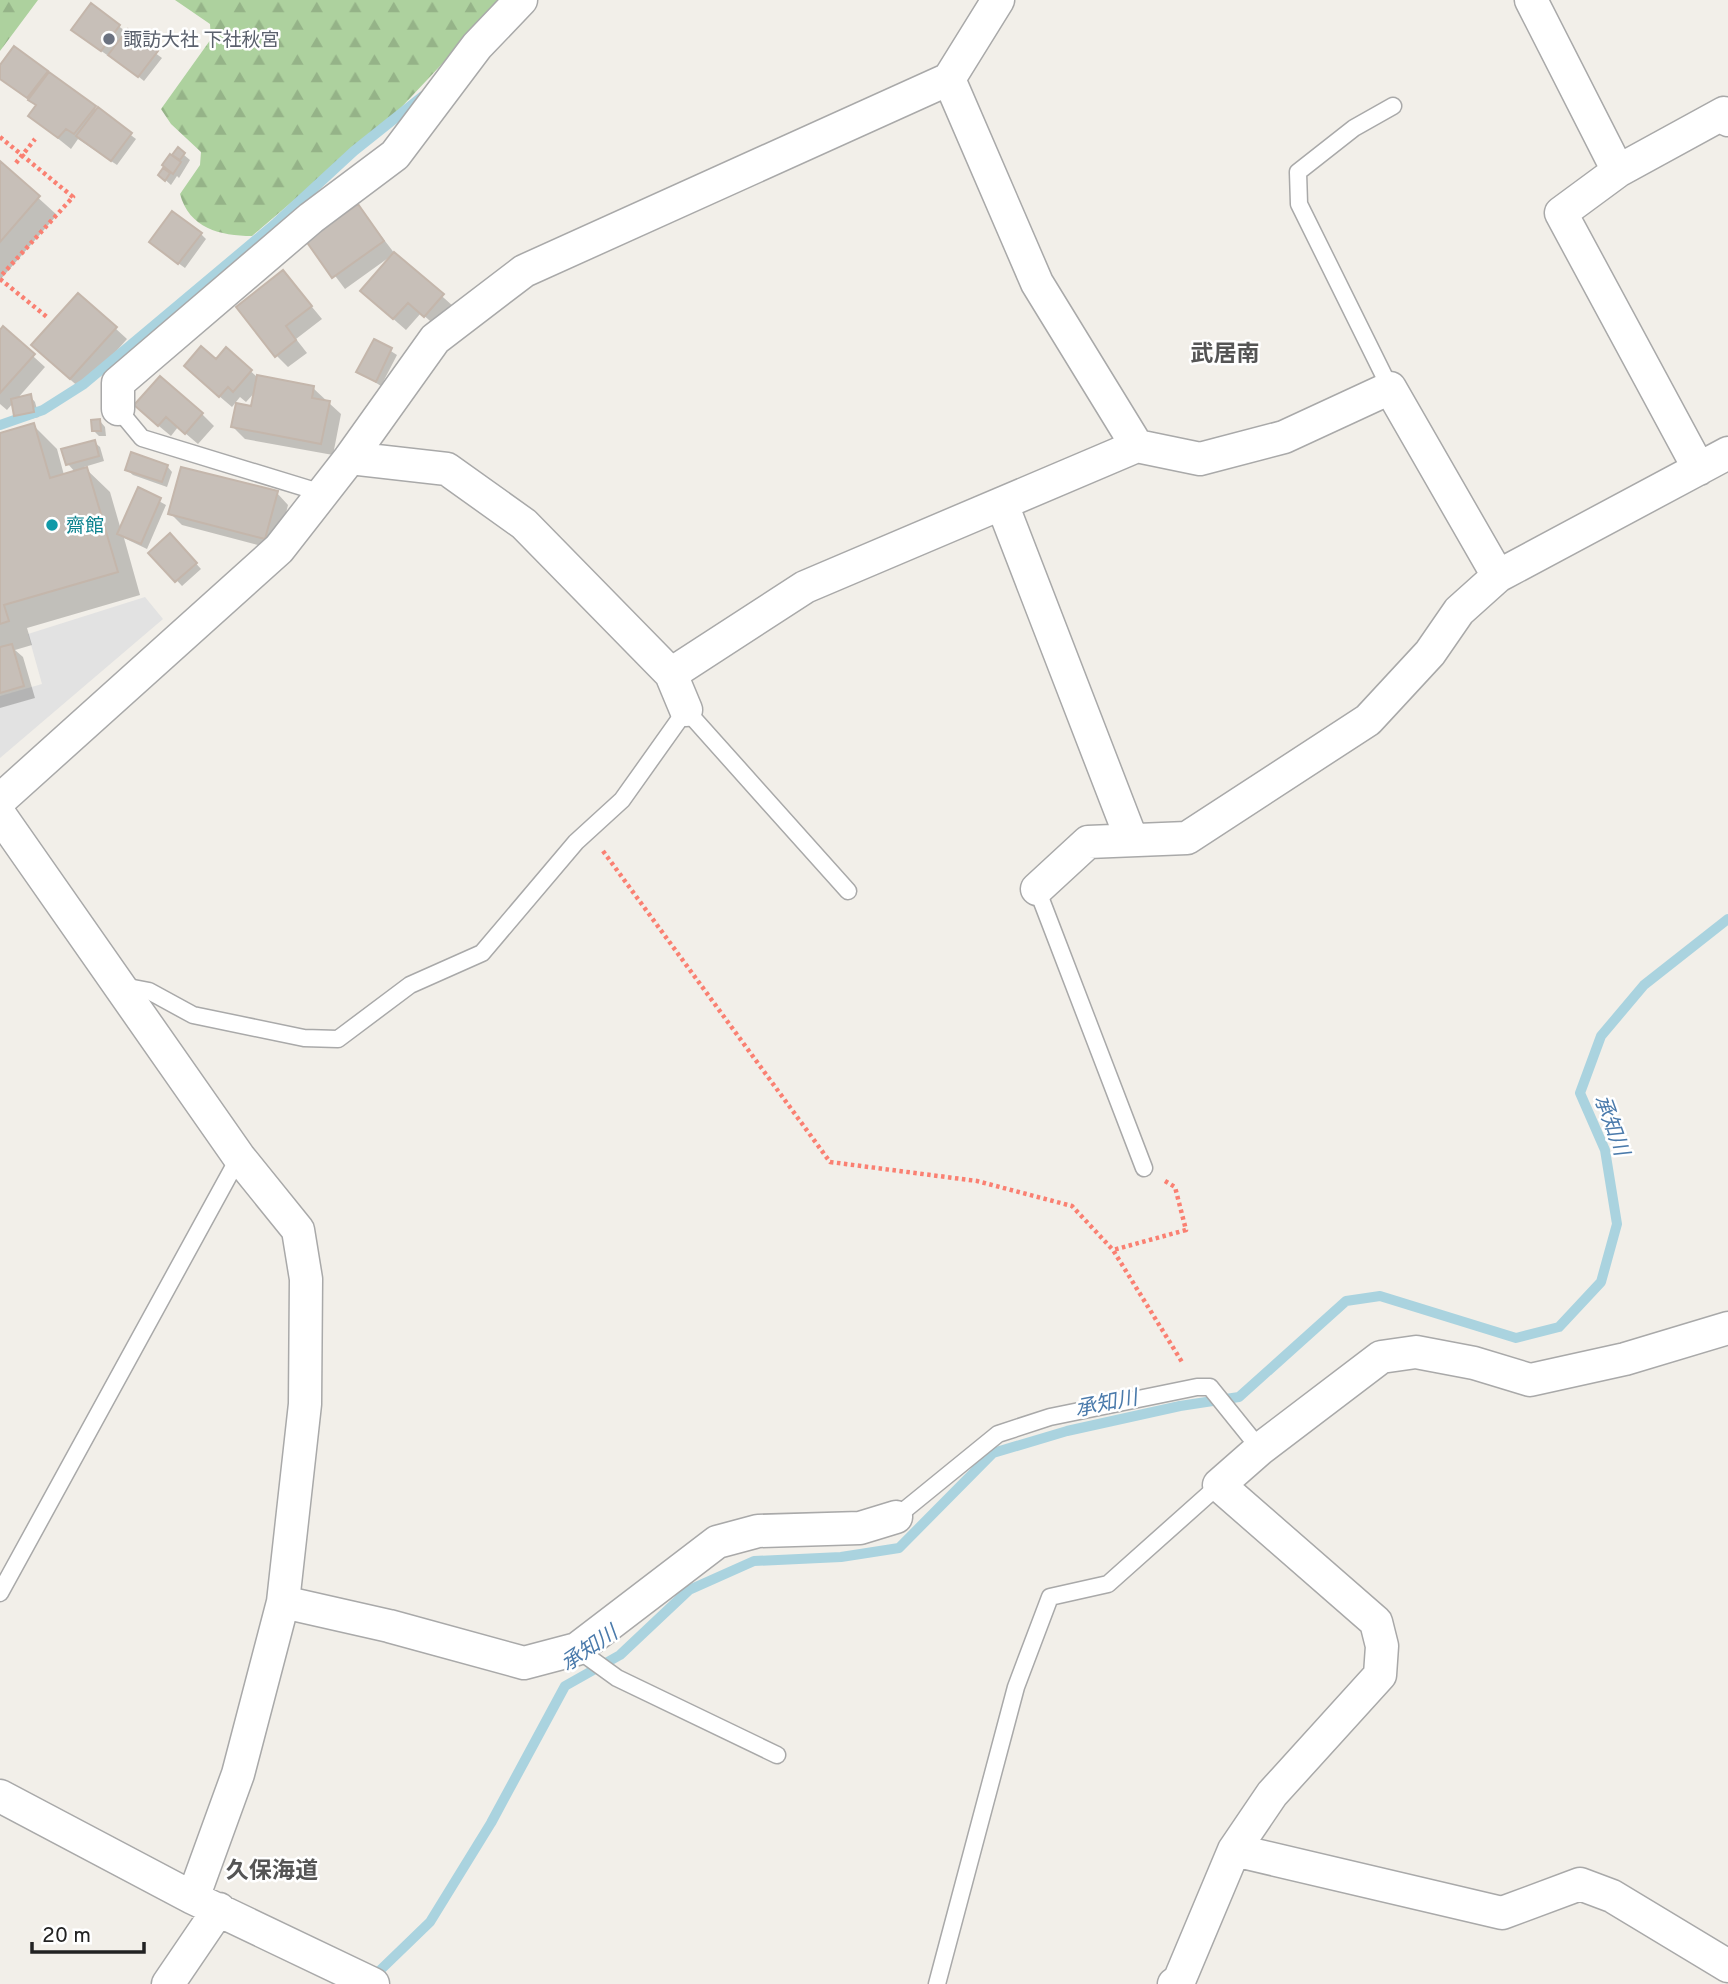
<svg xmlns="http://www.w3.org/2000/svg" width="1728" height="1984" font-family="Overpass,'Noto Sans JP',sans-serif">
<defs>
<pattern id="forest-firs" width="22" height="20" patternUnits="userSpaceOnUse" patternTransform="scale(1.75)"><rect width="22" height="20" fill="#add19e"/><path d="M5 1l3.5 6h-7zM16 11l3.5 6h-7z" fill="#95b388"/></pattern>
</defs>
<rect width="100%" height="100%" fill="#f2efe9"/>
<!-- forest -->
<path fill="url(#forest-firs)" d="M 0,0 L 38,0 L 0,51 Z
M 175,0 L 502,0 L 396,113 L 252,236 C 220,236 189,228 180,194 L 200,165 L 201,152 L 171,124 L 161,109 L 211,39 L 210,24 Z"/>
<!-- parking -->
<path fill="#e2e2e2" d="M 145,597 L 163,619 L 0,758 L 0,696 L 42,684 L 28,634 Z"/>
<!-- shadow -->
<path fill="#0003" d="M 91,6 L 162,58 L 144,81 L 109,53 L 107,55 L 79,35 Z
M 0,68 L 47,72 L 136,139 L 117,165 L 78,139 L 71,149 L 30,116 L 37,106 L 0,78 Z
M 178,150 L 190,160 L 179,178 L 177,176 L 171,185 L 160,175 Z
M 0,163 L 57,215 L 0,280 Z
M 358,206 L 395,254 L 454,307 L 437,327 L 421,313 L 406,330 L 374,302 L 391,256 L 345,289 L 309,241 Z
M 201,234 L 206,239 L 185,268 L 156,247 Z
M 283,272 L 322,319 L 296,339 L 307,353 L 288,367 L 277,356 Z
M 115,328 L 127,339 L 82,390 L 45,357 Z
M 3,329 L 45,367 L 17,399 L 30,396 L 35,402 L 39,417 L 21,421 L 16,415 L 13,403 L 7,410 L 0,404 L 0,333 Z
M 375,341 L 397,355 L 381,386 L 359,372 Z
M 226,349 L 257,377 L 313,388 L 329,403 L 341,414 L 333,455 L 245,439 L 233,427 L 253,408 L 256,391 L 246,402 L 240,397 L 232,407 L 198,378 Z
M 202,414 L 214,426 L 198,444 L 178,427 L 171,436 L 148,417 Z
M 100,421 L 105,427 L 106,436 L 99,436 L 94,431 Z
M 33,425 L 57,449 L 64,475 L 75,472 L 68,464 L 94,442 L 100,447 L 104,461 L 84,467 L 110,492 L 121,530 L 139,490 L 166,505 L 147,549 L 124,538 L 140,595 L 27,628 L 32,645 L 15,650 L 23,657 L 35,698 L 0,708 L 0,435 Z
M 167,466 L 172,472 L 167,487 L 133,475 L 127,470 Z
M 277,493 L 288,505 L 277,550 L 182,525 L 170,513 Z
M 170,535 L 201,569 L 182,586 L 151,553 Z"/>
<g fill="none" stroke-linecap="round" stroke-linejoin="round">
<!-- stream -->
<path stroke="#aad3df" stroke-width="10" d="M 0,425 L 43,410 L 84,384 L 276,223 L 354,151 L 423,96
M 370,1980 L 430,1922 L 491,1823 L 565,1686 L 620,1655 L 689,1590 L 754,1561 L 841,1557 L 899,1548 L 993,1453 L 1067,1431 L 1180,1406 L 1239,1397 L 1346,1301 L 1380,1296 L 1516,1338 L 1559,1327 L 1601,1282 L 1617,1224 L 1605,1150 L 1580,1093 L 1601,1036 L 1644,985 L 1728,919"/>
</g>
<!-- building -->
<path fill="#c7bfb8" stroke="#c4b6ab" stroke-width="2" d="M 91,3 L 120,25 L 101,51 L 71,30 Z
M 128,29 L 158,51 L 138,77 L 108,55 Z
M 14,46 L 48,71 L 27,98 L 0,79 L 0,65 Z
M 49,72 L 96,106 L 74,134 L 66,129 L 58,138 L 28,116 L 36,105 L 28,100 Z
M 98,107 L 132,133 L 111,161 L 76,136 Z
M 178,147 L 185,153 L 180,160 L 172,155 Z
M 170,154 L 181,162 L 173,174 L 162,165 Z
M 0,161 L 40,196 L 0,242 Z
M 163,168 L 170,173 L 165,181 L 158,175 Z
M 358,204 L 384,241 L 332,278 L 306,241 Z
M 172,211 L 202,233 L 178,264 L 149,242 Z
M 394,252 L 444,294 L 424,317 L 408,303 L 393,319 L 360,291 Z
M 283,270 L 312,306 L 286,326 L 296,340 L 275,357 L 236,307 Z
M 78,293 L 117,327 L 70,379 L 31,345 Z
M 3,326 L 35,354 L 0,393 L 0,330 Z
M 374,339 L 392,348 L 376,382 L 356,372 Z
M 201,346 L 216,359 L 226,347 L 252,370 L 233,392 L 228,387 L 219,397 L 184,366 Z
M 257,375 L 314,386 L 312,398 L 330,401 L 321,444 L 231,427 L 236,403 L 251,406 Z
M 160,376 L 203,413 L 185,434 L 166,417 L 158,426 L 134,405 Z
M 31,394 L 34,412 L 14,416 L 11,399 Z
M 100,419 L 101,431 L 92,431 L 91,420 Z
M 34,423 L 50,478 L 87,467 L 118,572 L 4,605 L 9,621 L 0,624 L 0,433 Z
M 95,440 L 99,456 L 66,465 L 61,449 Z
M 131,452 L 168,465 L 162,482 L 125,470 Z
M 181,467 L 278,491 L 265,539 L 168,514 Z
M 138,487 L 161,498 L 141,544 L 117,534 Z
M 170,533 L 197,563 L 175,582 L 148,553 Z
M 12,644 L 24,686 L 0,693 L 0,647 Z"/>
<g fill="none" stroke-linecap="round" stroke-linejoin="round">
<!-- service casing -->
<g stroke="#a9a9a9" stroke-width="19">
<path id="service" d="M 1390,388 L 1299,204 L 1298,172 L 1354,128 L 1393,106
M 118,409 L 142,438 L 322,493
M 1037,889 L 1144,1168
M 123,986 L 149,991 L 193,1015 L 304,1038 L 338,1039 L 410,985 L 482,953 L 576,842 L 622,800 L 686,710 L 848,891
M 896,1517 L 998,1434 L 1050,1417 L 1197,1387 L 1210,1387 L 1260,1449
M 0,1593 L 239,1157
M 577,1649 L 617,1678 L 777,1755
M 937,1984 L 1016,1687 L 1050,1597 L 1108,1584 L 1219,1485"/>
</g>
<!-- minor casing -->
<g stroke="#a9a9a9" stroke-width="35">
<path id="minor" d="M 1531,0 L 1618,171 L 1724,113 L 1728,120
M 1618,171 L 1561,213 L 1699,469
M 118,409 L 118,383 L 311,218 L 395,155 L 477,46 L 521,0
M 1137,446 L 1200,459 L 1284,437 L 1390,388 L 1498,576
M 350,458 L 447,469 L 524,524 L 671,674 L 686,710
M 1002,504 L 1131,838
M 671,674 L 805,587 L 1137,446 L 1037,283 L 949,79
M 0,800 L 279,549 L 350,458 L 435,339 L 524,271 L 949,79 L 998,0
M 0,815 L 239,1157 L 298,1230 L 306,1279 L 305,1404 L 283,1602 L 238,1774 L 193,1898
M 1037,889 L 1088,842 L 1187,838 L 1368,720 L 1430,653 L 1459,611 L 1498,576 L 1728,453
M 283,1602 L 389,1626 L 524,1663 L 577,1649 L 717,1542 L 758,1531 L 860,1528 L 896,1517
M 0,1796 L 193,1898 L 373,1984
M 1234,1850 L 1502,1913 L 1580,1884 L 1612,1896 L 1728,1966
M 168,1984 L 219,1909
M 1174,1984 L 1179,1981 L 1234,1850 L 1272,1794 L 1380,1675 L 1382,1646 L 1376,1622 L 1219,1485 L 1260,1449 L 1381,1357 L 1416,1352 L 1474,1363 L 1530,1380 L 1625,1359 L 1728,1328"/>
</g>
<!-- path -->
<path stroke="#fa8072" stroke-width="4.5" stroke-dasharray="3.5 3.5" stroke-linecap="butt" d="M 0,137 L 73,197 L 0,277
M 16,163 L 35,139
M 0,279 L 47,317
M 603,851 L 830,1162 L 977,1181 L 1072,1206 L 1113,1250
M 1165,1181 L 1175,1187 L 1186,1230 L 1113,1250 L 1182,1362"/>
<!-- service -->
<use href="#service" stroke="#fff" stroke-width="16"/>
<!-- minor -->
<use href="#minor" stroke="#fff" stroke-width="32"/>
</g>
<!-- markers -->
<circle fill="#6b7280" stroke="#fff" stroke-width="2.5" cx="109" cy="39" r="7"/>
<circle fill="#0f9aa8" stroke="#fff" stroke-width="2.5" cx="52" cy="525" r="7"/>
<g text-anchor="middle" stroke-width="5" stroke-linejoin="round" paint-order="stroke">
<!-- worship labels -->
<g font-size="19" fill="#5b616d" stroke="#fff" text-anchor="start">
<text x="123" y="46">諏訪大社 下社秋宮</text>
</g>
<!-- culture labels -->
<g font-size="19" fill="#0d838f" stroke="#fff" text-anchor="start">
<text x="66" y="532">齋館</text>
</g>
<!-- water labels -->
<g font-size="21" font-style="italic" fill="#4a7aab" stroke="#fff">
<text transform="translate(1612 1125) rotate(70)" y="7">承知川</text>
<text transform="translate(1106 1403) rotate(-11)" y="7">承知川</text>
<text transform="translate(589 1648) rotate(-34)" y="7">承知川</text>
</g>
<!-- quarter labels -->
<g font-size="23" font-weight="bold" fill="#555" stroke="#fff">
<text x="1225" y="361">武居南</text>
<text x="272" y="1878">久保海道</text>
</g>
</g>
<!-- scale -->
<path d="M32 1942v10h112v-10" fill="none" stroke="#222222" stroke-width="3.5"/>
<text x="42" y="1942" font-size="21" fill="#222222" stroke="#ffffff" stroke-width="5" paint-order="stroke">20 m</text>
</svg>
